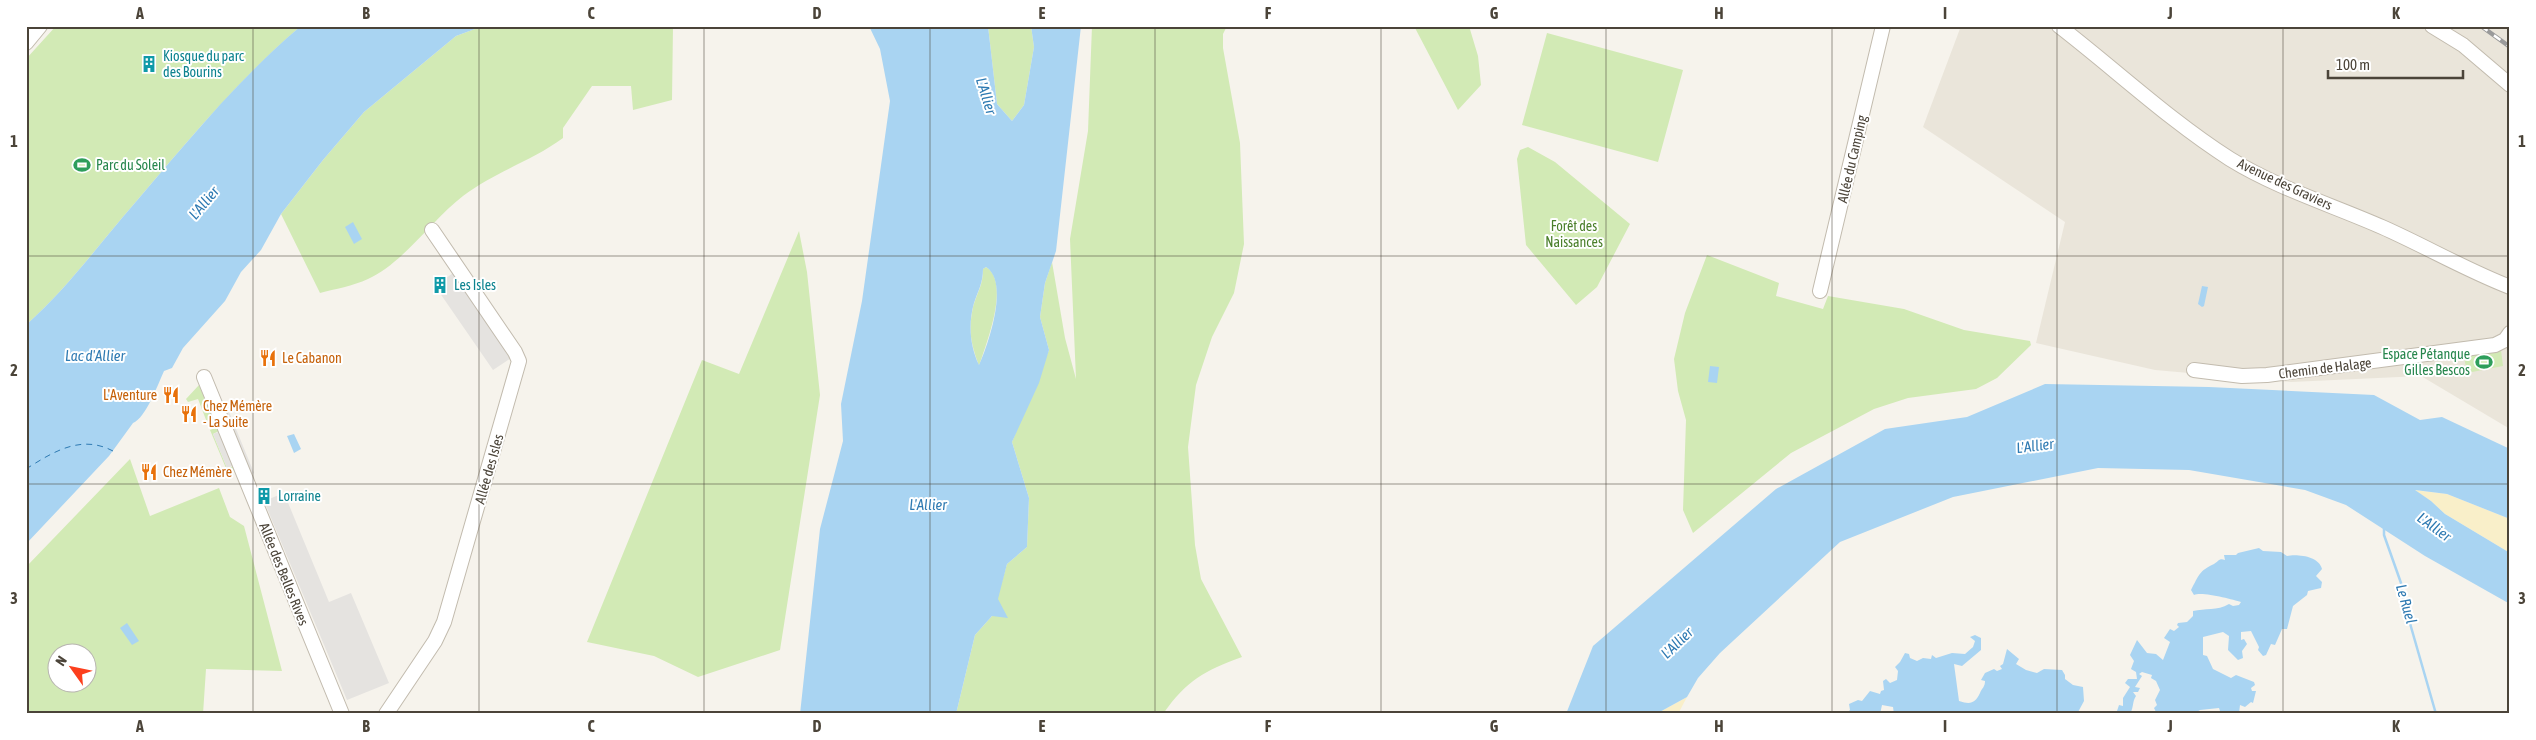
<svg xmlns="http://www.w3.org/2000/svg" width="2536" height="740" font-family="'Asap Condensed',sans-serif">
<rect width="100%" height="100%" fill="#f6f3ec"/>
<!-- residential -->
<path fill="#eae5da" d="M 1961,26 L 2510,26 L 2510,429 L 2421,376 L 2291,382 L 2155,370 L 2036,343 L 2065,222 L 1923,127 Z"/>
<!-- green -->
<path fill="#d2eab5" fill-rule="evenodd" d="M 56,26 L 301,26 C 234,83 179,152 122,218 C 91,255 63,292 26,325 L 26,59 Z
M 483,26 L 673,26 L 672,100 L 633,110 L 631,86 L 592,86 L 563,128 L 563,138 C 532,161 494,172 463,196 C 433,219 402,264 368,279 C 353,286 335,289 320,293 L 281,214 L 323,160 L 364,112 L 456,36 Z
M 988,26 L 1031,26 L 1034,47 L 1024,105 L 1012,121 L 997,104 Z
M 1092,26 L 1227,26 L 1223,34 L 1223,48 L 1240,143 L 1244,244 L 1234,293 L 1212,337 L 1196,385 L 1188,447 L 1195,545 L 1201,579 L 1242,657 C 1204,671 1187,680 1163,714 L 956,714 L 975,635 L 992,616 L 1007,564 L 1027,547 L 1029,498 L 1012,442 L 1049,350 L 1040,317 L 1045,283 L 1052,262 L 1065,338 L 1076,379 L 1070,239 L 1088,131 Z
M 1414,26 L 1469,26 L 1478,56 L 1481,85 L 1458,110 Z
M 1547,33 L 1683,70 L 1658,162 L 1522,125 Z
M 1528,147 L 1555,162 L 1630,224 L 1597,287 L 1576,305 L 1526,245 L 1517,159 L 1520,150 Z
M 799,231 L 807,272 L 820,395 L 780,650 L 698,677 L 654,656 L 587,642 L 702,360 L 739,374 Z
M 1707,255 L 1779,283 L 1776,296 L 1823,309 L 1828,296 L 1904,309 L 1964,330 L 2030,341 L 2031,345 L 1997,378 L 1976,389 L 1908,398 L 1874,409 L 1791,453 L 1693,533 L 1683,510 L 1686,420 L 1678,391 L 1674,359 L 1685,313 Z
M 986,267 C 1011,282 986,344 979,366 C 971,344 968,331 973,307 C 977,292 983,286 983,269 Z
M 2501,350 L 2503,366 L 2467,373 L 2464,357 Z
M 199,385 L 215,422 L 208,425 L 198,399 L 188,402 L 186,399 Z
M 218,427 L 219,431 L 213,434 L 227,468 L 234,466 L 236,470 L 228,473 L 210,430 Z
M 130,459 L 150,516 L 219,488 L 230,517 L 244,526 L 282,671 L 206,669 L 203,714 L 26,714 L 26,567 ZM 58,652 L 88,652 L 88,682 L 58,682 Z"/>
<!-- sand -->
<path fill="#f9efc9" d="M 2414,490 L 2447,494 L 2510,519 L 2510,553 L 2445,514 L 2431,501 Z
M 1687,697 L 1678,714 L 1656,714 Z"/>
<!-- parking -->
<path fill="#e5e3e0" d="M 453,273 L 511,358 L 493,370 L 435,286 Z
M 225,402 L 254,473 L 248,476 L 242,462 L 227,468 L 213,434 L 228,428 L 218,405 Z
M 284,493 L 329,602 L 351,593 L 389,683 L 347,700 L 264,501 Z"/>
<!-- water -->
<path fill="#a9d4f2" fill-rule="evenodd" d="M 301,26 L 483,26 L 456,36 L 364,112 L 323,160 L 281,214 L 261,250 L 241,272 L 225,301 L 183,348 L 172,368 L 164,371 C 158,384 146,418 133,423 L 109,456 L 26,544 L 26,325 C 63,292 91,255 122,218 C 179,152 234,82 301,26 Z
M 869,26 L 988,26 L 997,104 L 1012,121 L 1024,105 L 1034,47 L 1031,26 L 1081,26 L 1056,251 L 1045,283 L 1040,317 L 1049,350 L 1039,383 L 1012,442 L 1029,498 L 1027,547 L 1007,564 L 998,599 L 1008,618 L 992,616 L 975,635 L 956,714 L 800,714 L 820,529 L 843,441 L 841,404 L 862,301 L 890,101 L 880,49 ZM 986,267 C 1010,282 988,345 979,365 C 970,346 968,324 974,303 C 978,291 983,283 983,269 Z
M 353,222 L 362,239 L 354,244 L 345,227 Z
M 2202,286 L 2208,287 L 2204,306 L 2202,307 L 2198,304 Z
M 1710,366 L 1719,367 L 1717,383 L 1708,382 Z
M 2045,384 L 2209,387 L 2374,395 L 2420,420 L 2442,417 L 2510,449 L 2510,519 L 2447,494 L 2415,490 L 2431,501 L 2445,514 L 2510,553 L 2510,604 L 2425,556 L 2346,505 L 2305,490 L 2189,470 L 2098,468 L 1953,497 L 1840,542 L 1720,653 L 1698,678 L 1687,697 L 1656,714 L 1566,714 L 1593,646 L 1776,489 L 1885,429 L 1967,417 Z
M 294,434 L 301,449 L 294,453 L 287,436 Z
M 2259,548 L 2263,551 L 2281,552 L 2287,556 C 2297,554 2319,556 2322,569 L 2316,576 L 2322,582 L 2321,588 L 2308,591 L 2307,595 L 2293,606 L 2287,629 L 2282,629 L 2275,645 L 2271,644 L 2266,655 L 2263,656 L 2258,650 L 2259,647 L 2251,631 L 2241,632 L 2241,640 L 2244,639 L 2247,644 L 2242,651 L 2243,658 L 2238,660 L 2228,650 L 2229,636 L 2223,632 L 2203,637 L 2203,655 L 2207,656 L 2213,669 L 2231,678 L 2236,675 L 2254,682 L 2255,685 L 2251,688 L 2252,691 L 2256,691 L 2253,703 L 2251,702 L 2245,707 L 2240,705 L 2239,713 L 2220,711 L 2219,708 L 2200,710 L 2193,714 L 2157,714 L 2154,708 L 2157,705 L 2155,700 L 2160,690 L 2156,681 L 2151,678 L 2152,675 L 2142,672 L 2139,674 L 2142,676 L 2135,687 L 2140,688 L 2138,692 L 2133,692 L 2136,696 C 2132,702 2134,707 2130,714 L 2116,714 L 2119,705 L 2123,706 L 2123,698 L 2130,687 L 2125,683 L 2128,679 L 2137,679 L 2136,672 L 2131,669 L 2134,661 L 2130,655 L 2137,640 L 2147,653 L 2156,654 L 2163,660 L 2170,642 L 2164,638 L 2170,629 L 2174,631 L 2179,627 L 2177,625 L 2178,623 L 2187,622 L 2193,616 L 2193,611 C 2205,608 2217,611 2229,604 L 2233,606 L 2239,605 L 2241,602 C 2232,599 2201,591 2194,595 L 2191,590 C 2199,575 2199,571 2214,564 C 2219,561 2219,558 2225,560 L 2224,555 L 2236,555 L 2238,553 Z
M 127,623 L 139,641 L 132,645 L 120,628 Z
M 1975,635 L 1981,638 L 1981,650 L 1962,666 L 1954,664 L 1959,701 C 1971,705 1975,703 1980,693 C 1982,688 1985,687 1985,681 L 1981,680 L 1985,673 L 1994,669 L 1997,671 L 2002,669 L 2000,666 L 2003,664 L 2007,649 L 2019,659 L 2016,664 L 2026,670 L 2037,673 L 2044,669 L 2062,670 L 2065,675 L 2065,679 L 2073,685 L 2083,687 L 2084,701 L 2077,714 L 1894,714 L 1893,707 L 1882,705 L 1880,714 L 1846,714 L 1850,710 L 1849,704 L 1858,700 L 1862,701 L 1870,691 L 1880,694 L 1881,691 L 1884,690 L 1883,681 L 1886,679 L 1890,683 L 1897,680 L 1898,671 L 1895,667 L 1900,662 L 1905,653 L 1909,654 L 1910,658 L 1917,661 L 1923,658 L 1931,659 L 1932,655 L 1936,658 L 1952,653 L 1965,654 L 1973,647 L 1975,641 L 1970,637 Z"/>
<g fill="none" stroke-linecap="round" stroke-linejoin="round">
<!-- stream -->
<path stroke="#a9d4f2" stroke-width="2.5" d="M 2384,528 L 2384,535 L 2401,583 L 2405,606 L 2436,714"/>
<!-- ferry -->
<path stroke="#2e7ab2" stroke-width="1" stroke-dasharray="6 5" stroke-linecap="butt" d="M 26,469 C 53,452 81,434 113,451"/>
<!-- minor casing -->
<g stroke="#c2bbae" stroke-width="16">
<path id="minor" d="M 2059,26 C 2116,70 2169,120 2230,159 C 2277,188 2332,205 2382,227 C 2425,246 2466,270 2510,287
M 2432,26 L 2463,45 L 2510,85
M 26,43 L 40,26
M 1820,291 L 1883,26
M 2194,370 L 2242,376 L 2267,375 L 2495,345 L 2505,340 L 2510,333
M 204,377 L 342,714
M 386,714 L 435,641 L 444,622 L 519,361 L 515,352 L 432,230"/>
</g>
<!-- minor -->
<use href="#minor" stroke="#fff" stroke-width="14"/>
<!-- rail casing -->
<g stroke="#9a9a9a" stroke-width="4.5">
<path id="rail" d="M 2481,26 L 2510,47"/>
</g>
<!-- rail -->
<use href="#rail" stroke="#fff" stroke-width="2.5" stroke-dasharray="8" stroke-linecap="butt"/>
</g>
<!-- grid -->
<path fill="none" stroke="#4b4439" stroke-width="1" stroke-opacity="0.55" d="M 253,26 L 253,714M 479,26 L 479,714M 704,26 L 704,714M 930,26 L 930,714M 1155,26 L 1155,714M 1381,26 L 1381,714M 1606,26 L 1606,714M 1832,26 L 1832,714M 2057,26 L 2057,714M 2283,26 L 2283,714M 26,256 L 2510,256M 26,484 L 2510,484"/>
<!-- icons -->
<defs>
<g id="building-bare" transform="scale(1.35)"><path d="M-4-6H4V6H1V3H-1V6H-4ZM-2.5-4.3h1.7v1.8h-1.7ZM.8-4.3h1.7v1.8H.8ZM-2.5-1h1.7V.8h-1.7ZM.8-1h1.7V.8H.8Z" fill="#0f9aa8" stroke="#fff" stroke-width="2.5" paint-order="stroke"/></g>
<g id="stadium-bare" transform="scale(1.35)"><path d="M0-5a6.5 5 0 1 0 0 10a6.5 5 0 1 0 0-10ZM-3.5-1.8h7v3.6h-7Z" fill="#2e9e5b" stroke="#fff" stroke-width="2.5" paint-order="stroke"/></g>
<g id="restaurant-bare" transform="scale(1.35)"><path d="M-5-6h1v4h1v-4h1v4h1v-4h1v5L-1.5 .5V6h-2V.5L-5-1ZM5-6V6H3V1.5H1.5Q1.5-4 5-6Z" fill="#e8710a" stroke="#fff" stroke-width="2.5" paint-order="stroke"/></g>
</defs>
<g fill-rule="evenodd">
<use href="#building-bare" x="149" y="64"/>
<use href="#stadium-bare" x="82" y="165"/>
<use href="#building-bare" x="440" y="285"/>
<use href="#restaurant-bare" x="268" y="358"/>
<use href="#stadium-bare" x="2484" y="362"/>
<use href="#restaurant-bare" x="171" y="395"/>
<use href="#restaurant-bare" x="189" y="414"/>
<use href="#restaurant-bare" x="149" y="472"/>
<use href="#building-bare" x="264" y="496"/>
</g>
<g text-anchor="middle" stroke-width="4" stroke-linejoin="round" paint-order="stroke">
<!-- culture labels -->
<g font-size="14" fill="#0d838f" stroke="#fff" text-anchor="start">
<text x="163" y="61">Kiosque du parc<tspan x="163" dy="16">des Bourins</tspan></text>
<text x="454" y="290">Les Isles</text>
<text x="278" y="501">Lorraine</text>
</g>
<!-- street labels -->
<g font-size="14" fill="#4b4439" stroke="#fff">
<text transform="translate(1852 159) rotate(-77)" y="5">Allée du Camping</text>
<text transform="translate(2285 184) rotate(25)" y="5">Avenue des Graviers</text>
<text transform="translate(2325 368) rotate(-7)" y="5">Chemin de Halage</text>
<text transform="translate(489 469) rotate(-74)" y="5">Allée des Isles</text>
<text transform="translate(284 574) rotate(68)" y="5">Allée des Belles Rives</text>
</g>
<!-- leisure labels -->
<g font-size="14" fill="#27864d" stroke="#fff" text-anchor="start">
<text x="96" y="170">Parc du Soleil</text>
<text x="2470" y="359" text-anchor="end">Espace Pétanque<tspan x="2470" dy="16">Gilles Bescos</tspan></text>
</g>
<!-- park labels -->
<g font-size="14" fill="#4a7f2a" stroke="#fff">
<text x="1574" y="231">Forêt des<tspan x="1574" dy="16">Naissances</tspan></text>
</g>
<!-- food labels -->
<g font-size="14" fill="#c56008" stroke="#fff" text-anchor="start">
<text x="282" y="363">Le Cabanon</text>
<text x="157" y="400" text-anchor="end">L'Aventure</text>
<text x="203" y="411">Chez Mémère<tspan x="203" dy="16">- La Suite</tspan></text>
<text x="163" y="477">Chez Mémère</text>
</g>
<!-- water labels -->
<g font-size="15" font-style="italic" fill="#2e7ab2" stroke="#fff">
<text transform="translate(986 96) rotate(73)" y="5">L'Allier</text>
<text transform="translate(204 203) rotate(-50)" y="5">L'Allier</text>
<text x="95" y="361">Lac d'Allier</text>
<text transform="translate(2035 446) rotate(-7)" y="5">L'Allier</text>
<text x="928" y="510">L'Allier</text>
<text transform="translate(2434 527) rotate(36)" y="5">L'Allier</text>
<text transform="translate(2406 604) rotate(74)" y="5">Le Ruel</text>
<text transform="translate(1677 643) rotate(-44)" y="5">L'Allier</text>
</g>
</g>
<!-- border -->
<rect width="2536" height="740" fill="none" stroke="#ffffff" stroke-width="55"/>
<!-- north arrow -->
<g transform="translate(72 668) rotate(303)"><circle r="24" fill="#ffffff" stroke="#b7b4b0"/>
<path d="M0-4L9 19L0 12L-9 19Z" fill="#fc3f1d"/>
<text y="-8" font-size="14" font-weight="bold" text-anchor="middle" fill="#4b4439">N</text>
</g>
<!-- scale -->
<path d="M2328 70v8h135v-8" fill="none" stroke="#4b4439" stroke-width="2.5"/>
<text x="2336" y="70" font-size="15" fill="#4b4439" stroke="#ffffff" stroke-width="4" paint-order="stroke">100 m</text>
<rect x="28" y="28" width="2480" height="684" fill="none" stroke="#4b4439" stroke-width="2"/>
<g font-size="16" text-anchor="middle" font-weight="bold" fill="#4b4439">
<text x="140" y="19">A</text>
<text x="366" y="19">B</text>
<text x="591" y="19">C</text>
<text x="817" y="19">D</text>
<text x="1042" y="19">E</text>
<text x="1268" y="19">F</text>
<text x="1494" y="19">G</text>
<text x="1719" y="19">H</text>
<text x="1945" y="19">I</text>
<text x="2170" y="19">J</text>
<text x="2396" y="19">K</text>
<text x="14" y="147">1</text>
<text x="2522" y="147">1</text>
<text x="14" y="376">2</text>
<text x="2522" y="376">2</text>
<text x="14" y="604">3</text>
<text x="2522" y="604">3</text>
<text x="140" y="732">A</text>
<text x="366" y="732">B</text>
<text x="591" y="732">C</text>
<text x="817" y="732">D</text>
<text x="1042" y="732">E</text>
<text x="1268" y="732">F</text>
<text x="1494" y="732">G</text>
<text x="1719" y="732">H</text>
<text x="1945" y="732">I</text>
<text x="2170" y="732">J</text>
<text x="2396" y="732">K</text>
</g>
</svg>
